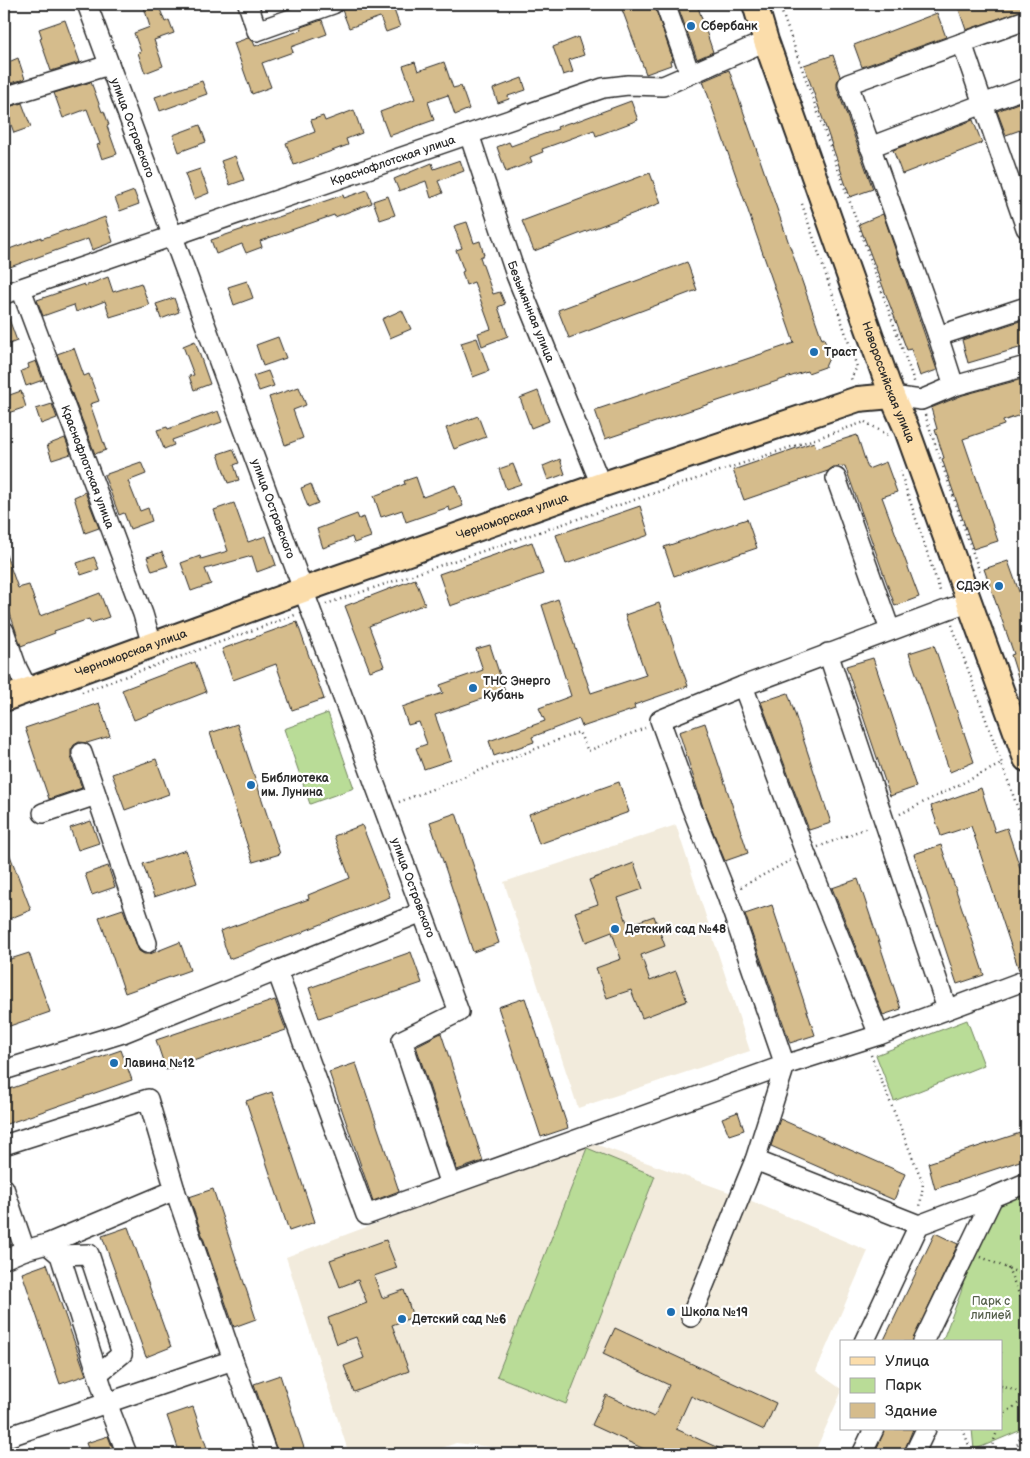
<svg xmlns="http://www.w3.org/2000/svg" width="1030" height="1458" font-family="'Balsamiq Sans',sans-serif">
<rect width="100%" height="100%" fill="#fff"/>
<filter id="ink" filterUnits="userSpaceOnUse"><feTurbulence type="fractalNoise" baseFrequency=".02" numOctaves="2"/><feDisplacementMap in="SourceGraphic" scale="10" xChannelSelector="R" yChannelSelector="G"/><feConvolveMatrix kernelMatrix="1 2 1 2 8 2 1 2 1" color-interpolation-filters="sRGB"/></filter>
<g filter="url(#ink)">
<!-- built -->
<path fill="#f2ebdc" d="M 676,825 L 750,1051 L 578,1108 L 504,882 Z
M 592,1143 L 740,1196 L 868,1251 L 816,1371 L 841,1389 L 841,1393 L 814,1454 L 555,1454 L 456,1443 L 425,1454 L 349,1454 L 286,1257 Z"/>
<!-- green -->
<path fill="#b9dc97" stroke="#728461" d="M 328,713 L 354,788 L 310,804 L 284,729 Z
M 967,1020 L 984,1065 L 894,1101 L 876,1055 Z
M 587,1148 L 655,1176 L 566,1404 L 497,1376 Z
M 1026,1190 L 1026,1428 L 974,1450 L 972,1429 L 1001,1429 L 1001,1342 L 942,1342 L 961,1292 L 969,1257 L 998,1201 Z"/>
<!-- building -->
<path fill="#d5bc8c" stroke="#2b2b2b" d="M 143,4 L 158,4 L 165,22 L 169,20 L 174,33 L 154,40 L 163,66 L 145,73 L 138,53 L 141,52 L 134,33 L 150,27 Z
M 359,4 L 392,4 L 400,27 L 386,32 L 380,17 L 349,28 L 342,10 Z
M 620,4 L 654,4 L 673,60 L 670,61 L 671,65 L 646,74 Z
M 677,4 L 697,4 L 713,52 L 697,59 Z
M 957,4 L 1026,4 L 1026,9 L 966,30 Z
M 937,13 L 946,37 L 862,67 L 854,45 Z
M 65,20 L 80,62 L 51,71 L 40,39 L 42,38 L 39,29 Z
M 322,20 L 327,34 L 291,47 L 293,52 L 262,63 L 271,87 L 252,94 L 234,43 L 248,38 L 253,41 L 255,46 L 302,30 L 301,27 Z
M 578,37 L 584,55 L 569,60 L 573,72 L 563,75 L 553,47 Z
M 833,55 L 840,76 L 837,82 L 837,88 L 873,189 L 850,197 L 804,65 Z
M 18,58 L 25,79 L 7,84 L 4,75 L 4,64 Z
M 415,62 L 418,71 L 444,62 L 453,88 L 461,86 L 469,109 L 455,115 L 448,95 L 428,102 L 434,120 L 389,136 L 380,112 L 415,99 L 403,66 Z
M 729,70 L 822,339 L 824,338 L 830,356 L 825,367 L 808,373 L 807,371 L 605,439 L 595,410 L 794,343 L 703,81 Z
M 522,78 L 526,90 L 508,96 L 509,99 L 498,103 L 493,89 Z
M 202,81 L 207,94 L 160,111 L 155,97 Z
M 91,82 L 102,112 L 104,111 L 109,125 L 107,126 L 117,154 L 102,159 L 97,145 L 100,144 L 87,109 L 63,118 L 54,93 Z
M 1026,100 L 1026,128 L 1006,135 L 997,111 Z
M 631,101 L 638,120 L 596,136 L 594,130 L 542,149 L 543,152 L 530,157 L 532,162 L 506,172 L 497,147 L 509,142 L 511,146 L 558,129 L 557,127 L 571,122 L 572,123 Z
M 22,103 L 31,127 L 14,133 L 5,108 Z
M 354,110 L 362,133 L 346,139 L 348,145 L 294,165 L 286,143 L 315,132 L 311,120 L 323,116 L 325,121 Z
M 973,120 L 982,143 L 902,174 L 893,150 Z
M 200,125 L 206,142 L 179,152 L 173,135 Z
M 235,156 L 244,180 L 230,185 L 221,161 Z
M 460,160 L 464,171 L 438,181 L 443,193 L 431,198 L 426,181 L 399,191 L 394,179 L 432,163 L 434,169 Z
M 200,169 L 209,193 L 194,199 L 185,174 Z
M 650,173 L 661,203 L 534,251 L 522,221 Z
M 367,190 L 372,203 L 335,217 L 334,215 L 260,241 L 262,247 L 246,253 L 242,244 L 216,254 L 211,240 L 343,195 L 344,198 Z
M 134,191 L 139,204 L 120,211 L 115,198 Z
M 388,196 L 395,215 L 380,220 L 373,201 Z
M 883,214 L 937,370 L 920,376 L 911,349 L 907,350 L 859,224 Z
M 105,217 L 113,242 L 92,250 L 88,239 L 10,267 L 4,251 L 41,237 L 41,239 L 66,230 L 67,231 Z
M 467,222 L 474,243 L 480,241 L 484,255 L 480,257 L 493,294 L 500,292 L 505,304 L 498,307 L 508,336 L 482,346 L 478,333 L 491,329 L 474,282 L 466,285 L 462,272 L 464,271 L 456,250 L 462,248 L 454,226 Z
M 687,262 L 697,290 L 569,338 L 558,310 Z
M 108,277 L 113,292 L 141,283 L 149,305 L 110,317 L 105,301 L 76,312 L 74,305 L 43,316 L 37,300 L 84,284 L 85,286 Z
M 247,281 L 253,298 L 234,305 L 228,287 Z
M 174,298 L 179,312 L 161,319 L 156,304 Z
M 4,308 L 5,308 L 17,341 L 4,346 Z
M 402,310 L 411,329 L 390,338 L 382,319 Z
M 1026,319 L 1026,346 L 968,363 L 962,340 Z
M 278,337 L 286,358 L 263,366 L 256,345 Z
M 477,338 L 489,371 L 473,377 L 461,343 Z
M 195,341 L 210,384 L 194,390 L 189,376 L 194,375 L 183,346 Z
M 74,348 L 84,376 L 89,374 L 99,401 L 90,404 L 106,450 L 95,454 L 57,354 Z
M 36,361 L 43,380 L 26,386 L 21,371 L 29,368 L 28,364 Z
M 268,371 L 274,386 L 259,391 L 253,376 Z
M 1026,378 L 1026,413 L 1003,421 L 1004,425 L 963,439 L 998,541 L 973,549 L 942,459 L 944,458 L 935,430 L 937,429 L 931,408 L 963,395 Z
M 299,387 L 306,405 L 293,410 L 303,438 L 285,445 L 269,397 Z
M 21,391 L 26,407 L 8,413 L 4,397 Z
M 538,391 L 549,421 L 531,428 L 520,398 Z
M 52,404 L 57,418 L 41,424 L 36,409 Z
M 218,411 L 222,422 L 172,440 L 174,445 L 164,449 L 157,430 L 167,427 L 168,429 Z
M 478,416 L 486,437 L 454,449 L 446,428 Z
M 857,435 L 868,469 L 886,462 L 897,492 L 882,497 L 919,597 L 895,606 L 845,466 L 833,467 L 828,471 L 744,500 L 733,470 L 814,442 L 816,448 Z
M 65,438 L 71,454 L 52,460 L 47,445 Z
M 233,449 L 239,463 L 234,465 L 239,480 L 228,483 L 218,454 Z
M 560,459 L 565,474 L 548,480 L 543,466 Z
M 141,462 L 146,474 L 128,481 L 140,511 L 148,508 L 152,521 L 130,529 L 124,513 L 119,515 L 104,475 Z
M 513,464 L 521,484 L 506,489 L 499,469 Z
M 416,477 L 423,497 L 455,485 L 463,506 L 450,511 L 449,507 L 406,522 L 402,510 L 381,517 L 374,496 L 405,484 L 404,481 Z
M 311,484 L 318,503 L 308,507 L 301,488 Z
M 85,492 L 99,528 L 85,533 L 74,497 Z
M 234,503 L 248,542 L 266,536 L 276,565 L 257,572 L 252,556 L 205,569 L 211,584 L 191,591 L 181,563 L 200,556 L 201,559 L 228,551 L 214,510 Z
M 640,506 L 649,535 L 566,564 L 556,535 Z
M 357,514 L 359,519 L 364,517 L 371,537 L 354,543 L 352,537 L 323,548 L 317,529 Z
M 747,519 L 757,548 L 674,576 L 664,547 Z
M 532,542 L 543,574 L 450,606 L 439,574 Z
M 5,552 L 18,588 L 29,585 L 40,616 L 100,593 L 109,617 L 91,623 L 89,619 L 54,631 L 55,633 L 21,646 L 8,608 L 4,610 L 4,553 Z
M 162,552 L 168,566 L 152,571 L 147,557 Z
M 94,557 L 99,569 L 81,575 L 77,563 Z
M 1008,561 L 1026,611 L 1026,696 L 1024,696 L 1011,655 L 1014,654 L 984,569 Z
M 415,579 L 425,604 L 369,626 L 384,666 L 370,671 L 345,606 Z
M 558,599 L 591,693 L 646,675 L 625,615 L 659,603 L 688,686 L 634,705 L 635,709 L 582,727 L 579,719 L 532,737 L 534,742 L 494,756 L 489,741 L 545,721 L 539,708 L 571,696 L 542,605 Z
M 297,622 L 324,699 L 292,710 L 276,664 L 233,680 L 222,649 Z
M 490,645 L 505,691 L 435,715 L 451,760 L 424,769 L 416,748 L 427,744 L 419,722 L 408,725 L 402,707 L 443,693 L 440,685 L 483,670 L 476,649 Z
M 934,645 L 974,762 L 950,772 L 909,653 Z
M 873,658 L 916,787 L 890,796 L 846,666 Z
M 195,662 L 206,692 L 134,720 L 122,690 Z
M 788,693 L 831,823 L 809,830 L 761,702 Z
M 99,703 L 110,736 L 87,743 L 79,742 L 74,745 L 71,750 L 71,757 L 82,788 L 49,799 L 25,728 Z
M 705,723 L 748,853 L 725,861 L 703,807 L 679,732 Z
M 237,724 L 280,854 L 253,862 L 210,733 Z
M 156,759 L 169,794 L 125,810 L 112,774 Z
M 619,782 L 629,812 L 539,844 L 529,814 Z
M 981,788 L 995,832 L 1007,828 L 1026,886 L 1026,969 L 1019,970 L 971,826 L 941,836 L 931,806 Z
M 456,813 L 499,943 L 473,952 L 430,822 Z
M 91,821 L 99,843 L 78,850 L 70,828 Z
M 362,825 L 390,897 L 304,931 L 304,932 L 229,959 L 220,931 L 309,899 L 308,895 L 350,878 L 334,836 Z
M 4,840 L 31,910 L 4,921 Z
M 941,845 L 984,975 L 957,984 L 914,854 Z
M 186,850 L 197,883 L 154,897 L 143,864 Z
M 634,863 L 643,889 L 618,898 L 628,925 L 654,916 L 665,946 L 641,955 L 650,981 L 676,971 L 687,1001 L 642,1018 L 631,990 L 607,998 L 596,968 L 621,959 L 612,932 L 586,942 L 575,912 L 598,904 L 589,880 Z
M 108,866 L 115,887 L 92,895 L 85,874 Z
M 858,879 L 901,1009 L 883,1015 L 832,888 Z
M 772,905 L 815,1035 L 790,1043 L 745,914 Z
M 123,909 L 139,951 L 144,954 L 150,954 L 180,942 L 190,970 L 125,993 L 99,917 Z
M 411,952 L 422,983 L 319,1018 L 309,988 Z
M 29,953 L 50,1012 L 4,1028 L 4,961 Z
M 525,998 L 568,1128 L 541,1137 L 498,1007 Z
M 275,1000 L 286,1030 L 166,1070 L 156,1040 Z
M 441,1033 L 483,1161 L 457,1170 L 416,1046 Z
M 121,1050 L 132,1080 L 4,1125 L 4,1091 Z
M 356,1063 L 399,1191 L 373,1201 L 329,1072 Z
M 272,1092 L 315,1222 L 289,1231 L 246,1101 Z
M 738,1112 L 744,1130 L 729,1135 L 722,1118 Z
M 780,1119 L 905,1174 L 894,1200 L 771,1146 Z
M 1026,1131 L 1026,1159 L 935,1189 L 928,1163 Z
M 213,1189 L 256,1319 L 234,1327 L 189,1197 Z
M 128,1227 L 171,1347 L 146,1357 L 102,1236 Z
M 935,1233 L 958,1244 L 912,1342 L 883,1342 Z
M 386,1240 L 397,1268 L 374,1276 L 382,1298 L 404,1290 L 413,1317 L 392,1325 L 409,1371 L 354,1392 L 344,1366 L 364,1358 L 356,1337 L 337,1344 L 328,1318 L 367,1303 L 358,1280 L 340,1287 L 330,1260 Z
M 47,1264 L 86,1375 L 60,1384 L 22,1273 Z
M 615,1328 L 776,1403 L 764,1430 L 691,1396 L 676,1429 L 732,1454 L 655,1454 L 592,1425 L 606,1395 L 654,1417 L 669,1385 L 603,1354 Z
M 280,1375 L 306,1454 L 278,1454 L 254,1384 Z
M 193,1407 L 209,1454 L 180,1454 L 167,1416 Z
M 885,1429 L 913,1429 L 903,1454 L 874,1454 Z
M 108,1436 L 115,1454 L 90,1454 L 86,1443 Z"/>
<g fill="none" stroke-linecap="round" stroke-linejoin="round">
<!-- minor casing -->
<g stroke="#2b2b2b" stroke-width="22">
<g id="minor">
<path id="s1" d="M 87,4 L 459,1012 L 402,1040 L 450,1185"/>
<path d="M 248,4 L 257,31 L 333,4"/>
<path d="M 665,4 L 690,74"/>
<path d="M 962,43 L 983,104 L 1026,88"/>
<path d="M 4,97 L 109,65"/>
<path id="s2" d="M 469,134 L 516,275 L 601,485"/>
<path d="M 870,147 L 983,104 L 1026,228"/>
<path id="s3" d="M 21,289 L 143,614 L 152,645"/>
<path id="s4" d="M 4,294 L 603,88 L 628,85 L 663,86 L 766,41"/>
<path d="M 938,336 L 1026,307"/>
<path d="M 954,386 L 938,336 L 848,84 L 1026,20"/>
<path d="M 892,396 L 921,400 L 954,386 L 1026,366"/>
<path d="M 836,478 L 890,630"/>
<path d="M 4,631 L 17,668 L 28,690"/>
<path d="M 828,653 L 947,1009"/>
<path d="M 743,686 L 805,852 L 879,1035"/>
<path d="M 82,753 L 147,943"/>
<path d="M 43,813 L 96,795"/>
<path d="M 277,971 L 366,1215 L 785,1065 L 727,896 L 691,806 L 660,720 L 743,686 L 970,601"/>
<path d="M 4,1070 L 123,1033 L 422,912"/>
<path d="M 4,1145 L 148,1099 L 175,1190 L 47,1244"/>
<path d="M 755,1160 L 785,1065 L 879,1035 L 1026,980"/>
<path d="M 4,1188 L 25,1250 L 4,1259"/>
<path d="M 25,1250 L 47,1244 L 60,1255 L 107,1403 L 127,1454"/>
<path d="M 60,1255 L 89,1254 L 122,1354 L 99,1373"/>
<path d="M 691,1317 L 755,1160 L 919,1225"/>
<path d="M 864,1342 L 919,1225 L 993,1197"/>
<path d="M 923,1342 L 993,1197 L 1026,1183"/>
<path d="M 233,1360 L 267,1454"/>
<path d="M 4,1438 L 233,1360 L 175,1190"/>
<path d="M 862,1454 L 874,1429"/>
<path d="M 914,1454 L 926,1429"/>
</g>
</g>
<!-- major casing -->
<g stroke="#2b2b2b" stroke-width="28">
<g id="major">
<path id="s5" d="M 755,4 L 766,41 L 892,396 L 907,430 L 1026,759"/>
<path id="s6" d="M 4,699 L 303,590 L 601,485 L 858,399 L 892,396"/>
</g>
</g>
<!-- path -->
<path stroke="#2b2b2b" stroke-width="2.5" stroke-dasharray="1 4" stroke-linecap="butt" d="M 779,4 L 915,384
M 802,204 L 857,367 L 851,378 L 852,381
M 925,415 L 980,573
M 865,422 L 888,435
M 900,471 L 941,594
M 326,604 L 865,422
M 952,625 L 1026,831
M 82,692 L 295,615
M 399,802 L 579,732 L 588,751 L 645,728
M 900,814 L 1001,764
M 818,847 L 869,827
M 741,887 L 791,860
M 871,1055 L 923,1183 L 920,1207
M 981,1257 L 1026,1276
M 1008,1268 L 1026,1310
M 1001,1386 L 1026,1394
M 1001,1422 L 1004,1414 L 1026,1398
M 963,1429 L 972,1454
M 989,1454 L 998,1429
M 1014,1454 L 1026,1421"/>
<!-- minor -->
<use href="#minor" stroke="#fff" stroke-width="19"/>
<!-- major -->
<use href="#major" stroke="#fbddab" stroke-width="24"/>
</g>
</g>
<!-- markers -->
<g fill="#1f6fb2" stroke="#fff" stroke-width="2">
<circle cx="691" cy="26" r="5"/>
<circle cx="814" cy="352" r="5"/>
<circle cx="999" cy="586" r="5"/>
<circle cx="473" cy="688" r="5"/>
<circle cx="251" cy="785" r="5"/>
<circle cx="615" cy="929" r="5"/>
<circle cx="114" cy="1063" r="5"/>
<circle cx="671" cy="1312" r="5"/>
<circle cx="402" cy="1319" r="5"/>
</g>
<g text-anchor="middle" stroke-width="4.5" stroke-linejoin="round" paint-order="stroke">
<!-- poi labels -->
<g font-size="12" font-weight="bold" fill="#2b2b2b" stroke="#fff" text-anchor="start">
<text x="701" y="30">Сбербанк</text>
<text x="824" y="356">Траст</text>
<text x="989" y="590" text-anchor="end">СДЭК</text>
<text x="483" y="685">ТНС Энерго<tspan x="483" dy="14">Кубань</tspan></text>
<text x="261" y="782">Библиотека<tspan x="261" dy="14">им. Лунина</tspan></text>
<text x="625" y="933">Детский сад №48</text>
<text x="124" y="1067">Лавина №12</text>
<text x="681" y="1316">Школа №19</text>
<text x="412" y="1323">Детский сад №6</text>
</g>
<!-- street labels -->
<g font-size="12" fill="#2b2b2b" stroke="#fff">
<text dy="4" stroke="none"><textPath href="#s1" startOffset="132">улица Островского</textPath></text>
<text dy="4" stroke="none"><textPath href="#s4" startOffset="411">Краснофлотская улица</textPath></text>
<text dy="4" stroke="none"><textPath href="#s2" startOffset="188">Безымянная улица</textPath></text>
<text dy="4" stroke="none"><textPath href="#s5" startOffset="401">Новороссийская улица</textPath></text>
<text dy="4" stroke="none"><textPath href="#s3" startOffset="190">Краснофлотская улица</textPath></text>
<text dy="4" stroke="none"><textPath href="#s1" startOffset="538">улица Островского</textPath></text>
<text dy="4" stroke="none"><textPath href="#s6" startOffset="540">Черноморская улица</textPath></text>
<text dy="4" stroke="none"><textPath href="#s6" startOffset="135">Черноморская улица</textPath></text>
<text dy="4" stroke="none"><textPath href="#s1" startOffset="942">улица Островского</textPath></text>
</g>
<!-- park labels -->
<g font-size="12" fill="#56604b" stroke="#fff">
<text x="991" y="1305">Парк с<tspan x="991" dy="14">лилией</tspan></text>
</g>
</g>
<!-- margin -->
<rect width="1030" height="1458" fill="none" stroke="#fff" stroke-width="20"/>
<rect x="10" y="10" width="1010" height="1438" fill="none" stroke="#2b2b2b" stroke-width="2" filter="url(#ink)"/>
<!-- legend -->
<rect x="840" y="1340" width="162" height="90" fill="#ffffff" stroke="#aaaaaa"/>
<rect x="850" y="1357" width="25" height="8" fill="#fbddab" stroke="#aaaaaa"/>
<text x="885" y="1366" font-size="15" fill="#2b2b2b">Улица</text>
<rect x="850" y="1378" width="25" height="15" fill="#b9dc97" stroke="#aaaaaa"/>
<text x="885" y="1390" font-size="15" fill="#2b2b2b">Парк</text>
<rect x="850" y="1403" width="25" height="15" fill="#d5bc8c" stroke="#aaaaaa"/>
<text x="885" y="1416" font-size="15" fill="#2b2b2b">Здание</text>
</svg>
